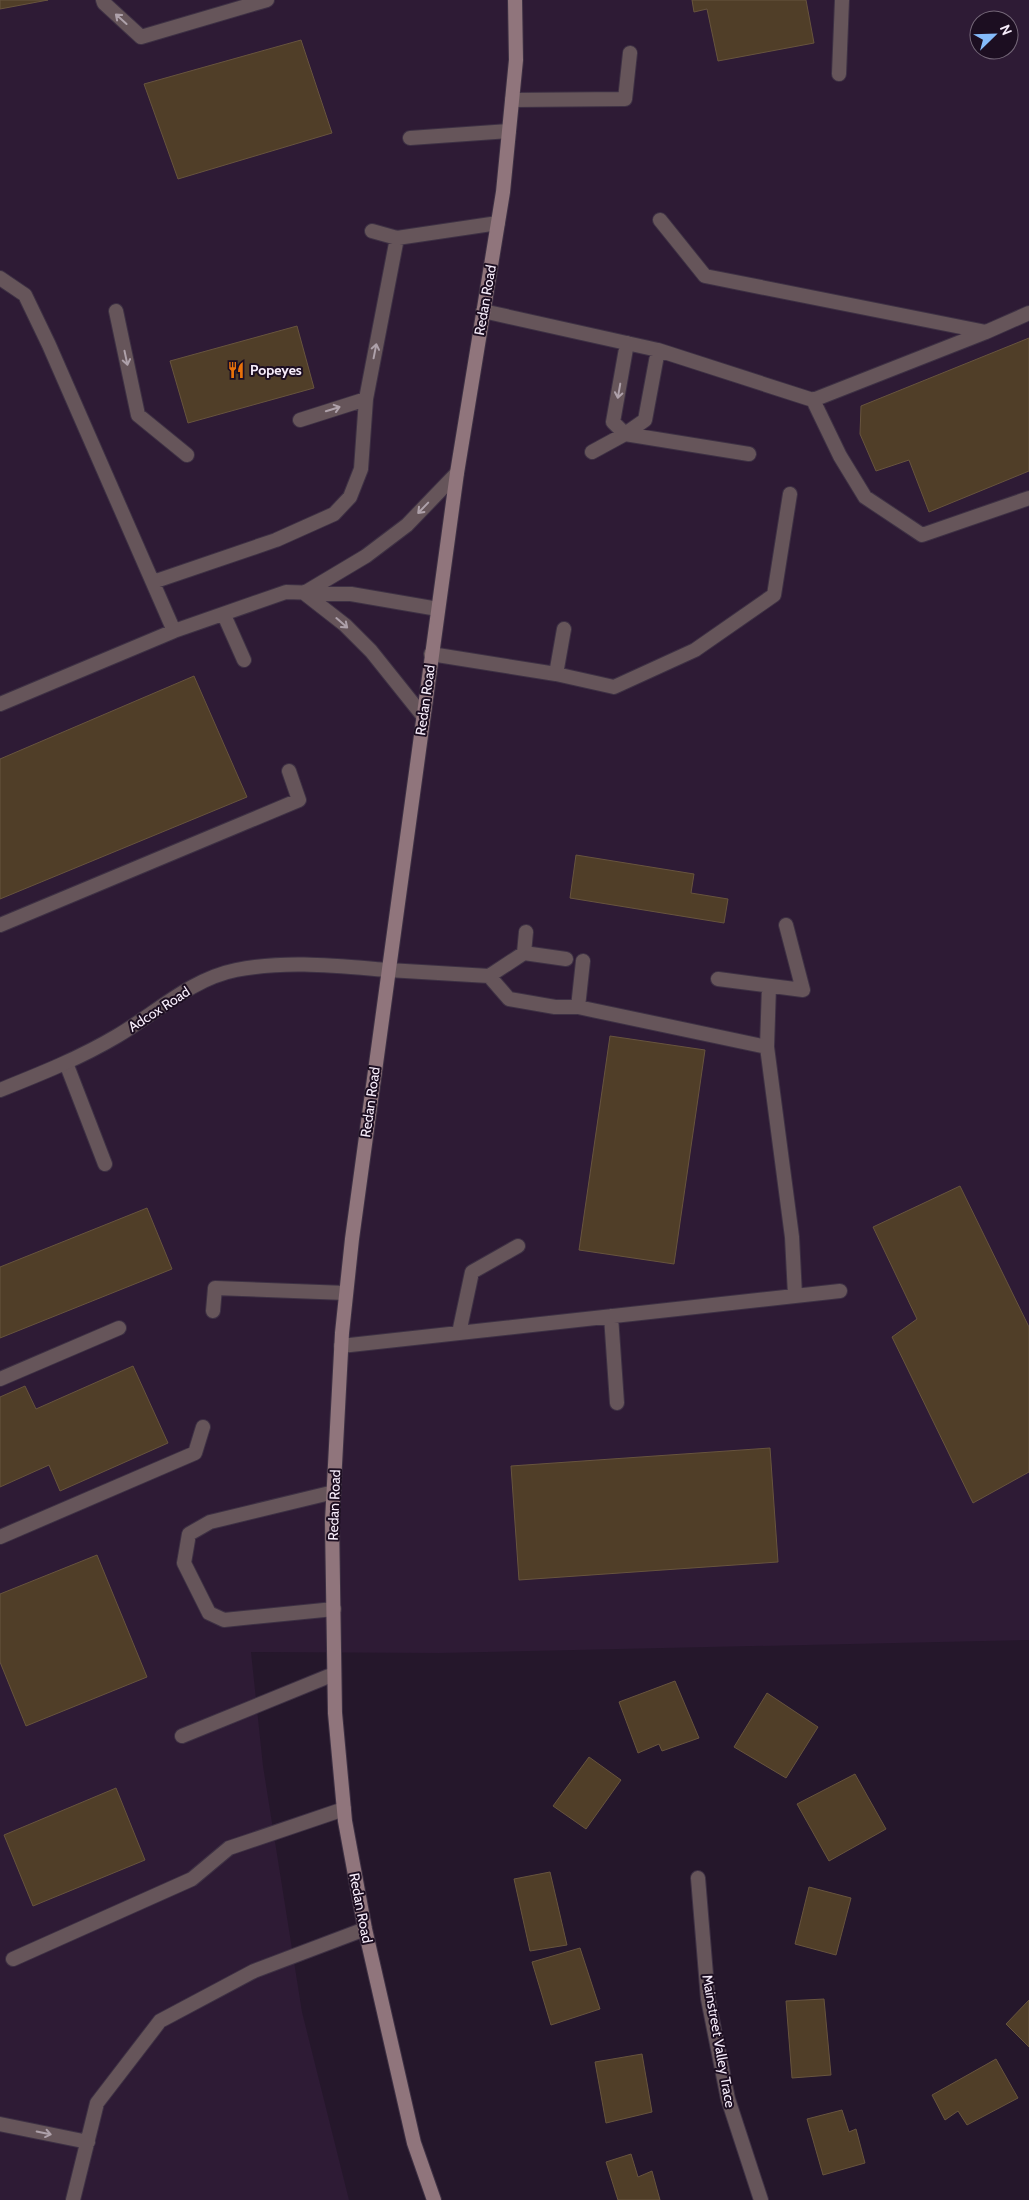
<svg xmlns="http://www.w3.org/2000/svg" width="1029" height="2200" font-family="Cabin,sans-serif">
<rect width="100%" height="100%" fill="#25172b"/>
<!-- built -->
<path fill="#2e1b35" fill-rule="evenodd" d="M 0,0 L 1029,0 L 1029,1640 L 439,1653 L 251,1652 L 263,1766 L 302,2012 L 349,2200 L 0,2200 ZM 979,20 L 1009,20 L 1009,50 L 979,50 Z"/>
<!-- building -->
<path fill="#503e28" stroke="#67543e" d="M 0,0 L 48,0 L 0,9 Z
M 692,0 L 806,0 L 814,43 L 718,61 L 707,9 L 694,12 Z
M 301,40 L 332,133 L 178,179 L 144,84 Z
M 297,326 L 314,388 L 188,423 L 170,361 Z
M 1029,338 L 1029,471 L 929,512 L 909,460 L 876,471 L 860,434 L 861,406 Z
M 194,676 L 247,797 L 0,899 L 0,759 Z
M 576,855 L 694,874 L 691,893 L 728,899 L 724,923 L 570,898 Z
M 610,1036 L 705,1050 L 674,1264 L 579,1250 Z
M 960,1186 L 1029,1327 L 1029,1472 L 973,1503 L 892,1337 L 917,1319 L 873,1227 Z
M 147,1208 L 172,1269 L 0,1338 L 0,1267 Z
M 133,1366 L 168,1443 L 60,1491 L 49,1465 L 0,1487 L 0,1397 L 25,1386 L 36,1409 Z
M 770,1448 L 778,1562 L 519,1580 L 511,1466 Z
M 97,1555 L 147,1677 L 26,1726 L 0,1662 L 0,1594 Z
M 675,1681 L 699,1738 L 662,1751 L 659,1744 L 638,1753 L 619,1702 Z
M 767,1693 L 818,1727 L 786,1778 L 734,1747 Z
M 589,1757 L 621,1780 L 586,1829 L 553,1806 Z
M 855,1774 L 886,1829 L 829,1861 L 797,1804 Z
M 116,1788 L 145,1860 L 33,1906 L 4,1835 Z
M 550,1872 L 567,1945 L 530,1951 L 514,1879 Z
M 809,1887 L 851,1898 L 836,1955 L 795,1944 Z
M 580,1948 L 600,2009 L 551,2025 L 532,1962 Z
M 824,1999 L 831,2075 L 792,2078 L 786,2001 Z
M 1029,2000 L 1029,2047 L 1006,2024 Z
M 642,2054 L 652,2112 L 606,2123 L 595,2062 Z
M 996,2059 L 1018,2098 L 967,2125 L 958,2111 L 945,2120 L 932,2095 Z
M 842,2110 L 849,2132 L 856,2129 L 865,2163 L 823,2175 L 807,2119 Z
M 631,2154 L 638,2177 L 652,2171 L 660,2200 L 618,2200 L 606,2162 Z"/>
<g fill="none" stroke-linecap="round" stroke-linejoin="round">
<!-- service casing -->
<g stroke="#3e3144" stroke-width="16">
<path id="service" d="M 103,0 L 104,3 L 141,37 L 267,0
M 839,74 L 842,0
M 512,100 L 625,99 L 630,53
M 410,138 L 509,131
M 660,220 L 705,276 L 986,332 L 1029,313
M 372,231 L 397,238 L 498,223
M 0,278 L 25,295 L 49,345 L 174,631 L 286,592 L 351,594 L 438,609
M 116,311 L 138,415 L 187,455
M 483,311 L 658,350 L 813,400 L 840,456 L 865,497 L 922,535 L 1029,498
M 627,343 L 613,422 L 625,434 L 749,454
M 813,400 L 986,332
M 300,420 L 366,399
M 592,452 L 625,434 L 645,420 L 658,350
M 153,582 L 276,540 L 334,514 L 350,497 L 361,469 L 366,399 L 397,238
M 224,615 L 244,660
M 431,654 L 556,674 L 614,687 L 695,650 L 774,595 L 790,494
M 556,674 L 564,629
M 0,704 L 174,631
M 423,716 L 371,651 L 345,625 L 304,593 L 366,556 L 407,525 L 457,473
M 0,925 L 299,800 L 289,771
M 524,953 L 526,932
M 388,970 L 489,976 L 509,999 L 555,1007 L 578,1007 L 583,961
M 489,976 L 524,953 L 566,959
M 718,979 L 803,990 L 786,925
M 578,1007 L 767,1047 L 792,1237 L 795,1295
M 767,1047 L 769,986
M 66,1063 L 105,1164
M 213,1311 L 215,1288 L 346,1293
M 611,1316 L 617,1403
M 459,1333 L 472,1272 L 518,1246
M 341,1346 L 840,1291
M 0,1379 L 119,1328
M 0,1537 L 195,1453 L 203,1427
M 334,1609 L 224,1620 L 209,1613 L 184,1563 L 189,1534 L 210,1522 L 334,1492
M 182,1736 L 334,1674
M 13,1959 L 192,1879 L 229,1848 L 344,1809
M 0,2124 L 88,2142
M 73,2200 L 97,2103 L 160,2021 L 254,1971 L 365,1929"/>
</g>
<!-- minor casing -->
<g stroke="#3e3144" stroke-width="16">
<path id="minor" d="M 0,1090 C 40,1074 80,1058 117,1036 C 156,1013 191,979 236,970 C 286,960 338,966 388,970
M 698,1878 L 708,1999 L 728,2099 L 761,2200"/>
</g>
<!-- secondary casing -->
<g stroke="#3e3144" stroke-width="16">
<path id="secondary" d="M 434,2200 L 414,2143 L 365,1929 L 345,1821 L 335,1713 L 332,1521 L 342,1333 L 352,1239 L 457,473 L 503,192 L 516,60 L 515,0"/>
</g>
<!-- service -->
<use href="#service" stroke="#66555a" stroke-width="14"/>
<!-- minor -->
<use href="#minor" stroke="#66555a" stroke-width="14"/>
<!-- secondary -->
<use href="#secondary" stroke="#90757c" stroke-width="14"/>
</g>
<!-- one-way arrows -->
<defs><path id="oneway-shaft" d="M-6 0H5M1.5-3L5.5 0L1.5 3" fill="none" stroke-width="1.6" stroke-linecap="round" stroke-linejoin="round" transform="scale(1.25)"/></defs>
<g stroke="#aea1aa">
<use href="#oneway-shaft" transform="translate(121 19) rotate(-138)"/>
<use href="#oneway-shaft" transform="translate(375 351) rotate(-79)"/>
<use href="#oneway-shaft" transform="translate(126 358) rotate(78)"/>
<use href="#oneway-shaft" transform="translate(619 391) rotate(100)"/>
<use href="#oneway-shaft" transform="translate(333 409) rotate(-17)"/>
<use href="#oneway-shaft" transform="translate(423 508) rotate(134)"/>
<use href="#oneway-shaft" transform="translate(342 623) rotate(41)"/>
<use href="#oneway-shaft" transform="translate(44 2133) rotate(12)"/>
</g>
<!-- icons -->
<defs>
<g id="restaurant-bare" transform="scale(1.35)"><path d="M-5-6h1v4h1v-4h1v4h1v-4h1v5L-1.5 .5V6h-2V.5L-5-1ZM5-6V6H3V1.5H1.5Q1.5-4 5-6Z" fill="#e8710a" stroke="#1c0e21" stroke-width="2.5" paint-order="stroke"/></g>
</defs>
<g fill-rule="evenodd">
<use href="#restaurant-bare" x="236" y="370"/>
</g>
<g text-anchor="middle" stroke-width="4" stroke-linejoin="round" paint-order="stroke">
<!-- street labels -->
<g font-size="14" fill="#f7edfb" stroke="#1c0e21">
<text transform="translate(485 300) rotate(-80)" y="5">Redan Road</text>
<text transform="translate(425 700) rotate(-82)" y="5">Redan Road</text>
<text transform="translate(159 1009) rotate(-33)" y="5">Adcox Road</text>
<text transform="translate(370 1102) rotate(-82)" y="5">Redan Road</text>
<text transform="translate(334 1505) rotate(-88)" y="5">Redan Road</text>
<text transform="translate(361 1908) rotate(79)" y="5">Redan Road</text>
<text transform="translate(719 2041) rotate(80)" y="5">Mainstreet Valley Trace</text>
</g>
<!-- poi labels -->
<g font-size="14" font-weight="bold" fill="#f7edfb" stroke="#1c0e21" text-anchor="start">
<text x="250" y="375">Popeyes</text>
</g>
</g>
<!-- north arrow -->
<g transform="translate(994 35) rotate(67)"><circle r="24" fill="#1c0e21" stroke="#746778"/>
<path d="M0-4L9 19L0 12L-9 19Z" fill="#85bbfb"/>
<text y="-8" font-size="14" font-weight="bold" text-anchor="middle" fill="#f7edfb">N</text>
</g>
</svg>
